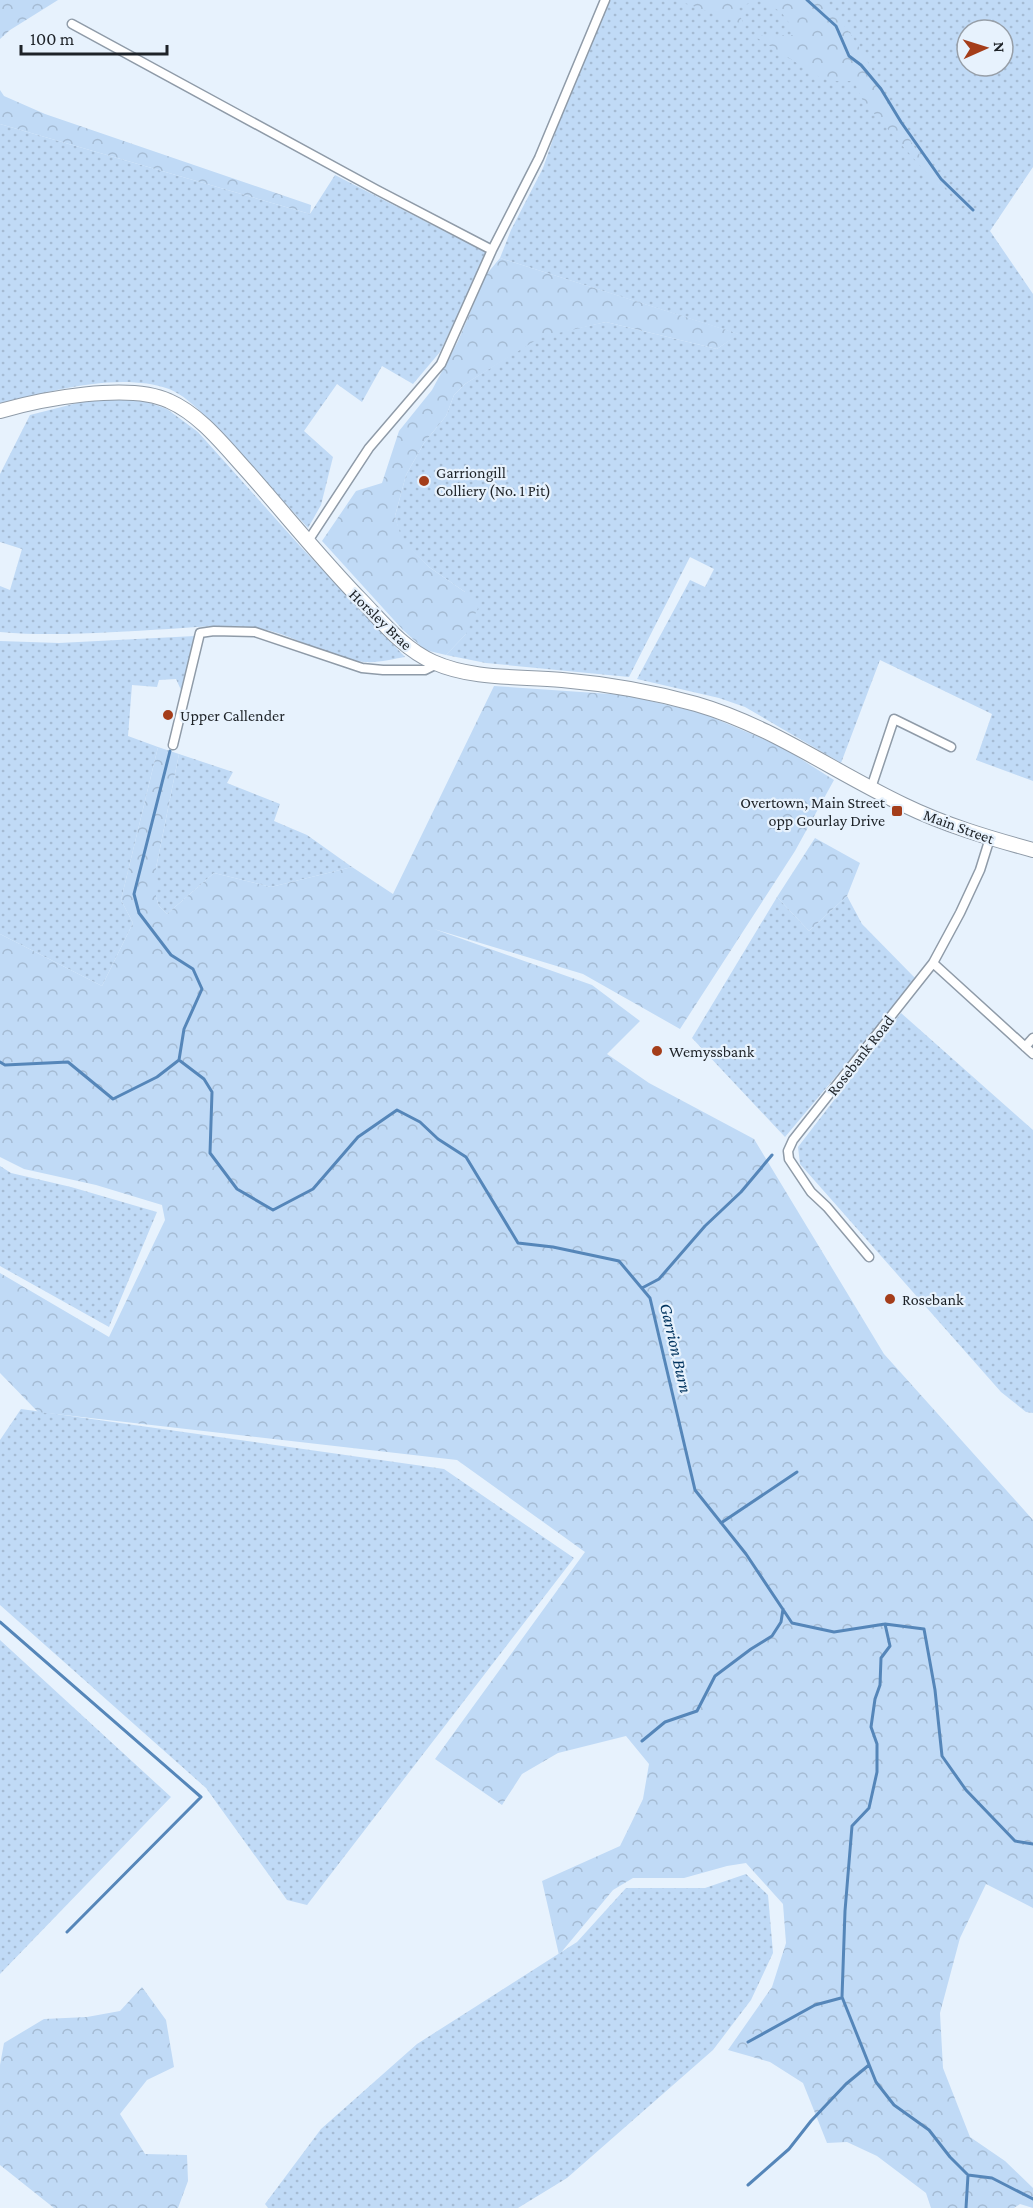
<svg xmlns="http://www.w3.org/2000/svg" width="1033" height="2208" font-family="'Crimson Pro',serif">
<defs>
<pattern id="grass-dots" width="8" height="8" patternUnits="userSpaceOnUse" patternTransform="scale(1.5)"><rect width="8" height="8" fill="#c0daf6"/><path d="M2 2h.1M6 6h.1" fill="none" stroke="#a5bbd3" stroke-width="1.8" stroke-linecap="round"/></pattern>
<pattern id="forest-crowns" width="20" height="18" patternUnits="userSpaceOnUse" patternTransform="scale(1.5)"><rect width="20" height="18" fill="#c0daf6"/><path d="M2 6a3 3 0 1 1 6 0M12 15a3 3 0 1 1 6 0" fill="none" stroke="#a5bbd3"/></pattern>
</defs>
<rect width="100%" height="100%" fill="#e7f2fd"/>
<!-- grass -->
<path fill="url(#grass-dots)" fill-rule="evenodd" d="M 607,0 L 1033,0 L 1033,167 L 990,231 L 1033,294 L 1033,781 L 976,760 L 992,714 L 880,660 L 841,763 L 745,707 L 719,698 L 637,679 L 690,580 L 705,587 L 714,569 L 690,557 L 629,677 L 486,663 L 446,655 L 466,634 L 465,592 L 429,567 L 401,540 L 395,516 L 406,475 L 424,443 L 446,416 L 454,395 L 465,384 L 541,336 L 606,322 L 717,349 L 738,334 L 500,258 L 511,230 L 543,168 L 562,113 ZM 967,30 L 1003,30 L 1003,66 L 967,66 Z
M 0,124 L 310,214 L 335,175 L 487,253 L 440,352 L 413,384 L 382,366 L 362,402 L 337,384 L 304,431 L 333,457 L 321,505 L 308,528 L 205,416 C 195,406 182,394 169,389 C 118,371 50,392 0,403 Z
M 126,398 L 147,402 L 167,409 L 198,432 L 300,546 L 405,657 C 392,659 379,663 365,662 C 326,659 294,633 256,628 C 228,624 197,627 169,629 C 113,632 56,637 0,632 L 0,586 L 10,590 L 22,549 L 0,542 L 0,474 L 30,415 L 93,399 Z
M 195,636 L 181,690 L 176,679 L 159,680 L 157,687 L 132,685 L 128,736 L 158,747 L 121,900 L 133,923 L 102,986 L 0,934 L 0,641 L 59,643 Z
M 179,754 L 233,772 L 227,783 L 280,804 L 274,821 L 307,835 L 352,867 L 271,887 L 214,873 L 167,914 L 159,906 L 156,897 L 156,868 Z
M 847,896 L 862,924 L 915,978 L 894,1007 L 785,1137 L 692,1038 L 777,897 L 809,931 Z
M 901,1013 L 1033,1130 L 1033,1413 L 1026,1412 L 1001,1392 L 800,1164 L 798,1147 Z
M 0,1166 L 11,1173 L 71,1187 L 157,1212 L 109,1327 L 0,1266 Z
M 21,1409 L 444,1469 L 574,1558 L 307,1905 L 287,1900 L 206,1788 L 0,1605 L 0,1440 Z
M 0,1640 L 171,1797 L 0,1974 Z
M 746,1874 L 768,1895 L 773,1953 L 751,2000 L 713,2050 L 567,2178 L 518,2208 L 268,2208 L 265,2204 L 321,2129 L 417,2044 L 577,1942 L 626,1888 L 705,1888 Z"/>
<!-- forest -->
<path fill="url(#forest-crowns)" d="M 0,0 L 58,0 L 10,30 L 0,39 Z
M 677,0 L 755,0 L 737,9 L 744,25 Z
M 761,0 L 822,0 C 864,41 883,96 913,145 C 925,164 941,182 954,201 L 938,186 L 863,101 L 854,81 L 836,81 L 821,78 L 754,36 L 798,35 L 781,12 Z
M 0,90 L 4,96 L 45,114 L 311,205 L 310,214 L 0,124 Z
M 500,258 L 739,334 L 717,349 L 606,322 L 541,337 L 465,384 L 454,395 L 446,416 L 424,443 L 406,475 L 395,516 L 402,540 L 429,567 L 465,592 L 478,608 L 466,634 L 446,655 L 425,650 L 403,630 L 322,541 L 356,491 L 382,483 L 399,431 L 432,390 L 458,341 L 486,275 Z
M 494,686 L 625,695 L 702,713 L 782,747 L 834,780 L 795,851 L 680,1029 L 583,974 L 434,929 L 592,985 L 640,1021 L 607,1054 L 649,1083 L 754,1139 L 884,1354 L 1033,1520 L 1033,1908 L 986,1884 L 960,1938 L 940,2013 L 943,2068 L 970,2137 L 1005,2161 L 1033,2188 L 1033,2208 L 1020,2204 L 1014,2208 L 931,2208 L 926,2193 L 877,2156 L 847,2142 L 827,2143 L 803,2083 L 770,2062 L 728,2050 L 772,1987 L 786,1943 L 783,1904 L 746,1863 L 727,1866 L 684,1878 L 633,1878 L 613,1890 L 559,1955 L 542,1881 L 620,1846 L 643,1799 L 649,1764 L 626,1736 L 558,1753 L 522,1774 L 502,1805 L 435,1759 L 585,1552 L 457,1460 L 38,1412 L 0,1373 L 0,1273 L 109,1337 L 165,1220 L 162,1205 L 96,1185 L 24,1169 L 0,1157 L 0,934 L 102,986 L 133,923 L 121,900 L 158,747 L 179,754 L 156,868 L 156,897 L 159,906 L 167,914 L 214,873 L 271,887 L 352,867 L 393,894 Z
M 815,838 L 860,863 L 847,896 L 809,931 L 777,897 Z
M 142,1987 L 166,2020 L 174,2067 L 147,2080 L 120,2114 L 145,2154 L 187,2155 L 188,2181 L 178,2208 L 54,2208 L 0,2165 L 0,2065 L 4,2043 L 44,2019 L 87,2017 L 120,2011 Z"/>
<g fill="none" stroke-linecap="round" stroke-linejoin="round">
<!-- stream -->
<path stroke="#5586b9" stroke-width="3" d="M 807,0 L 836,26 L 849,56 L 861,65 L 881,89 L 901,122 L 941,179 L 973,210
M 170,751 L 134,894 L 139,913 L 171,955 L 193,969 L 202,989 L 184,1029 L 179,1060
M 0,1062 L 5,1065 L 68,1062 L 113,1099 L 157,1077 L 179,1060 L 204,1079 L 212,1092 L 210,1153 L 237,1189 L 273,1210 L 313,1189 L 358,1137 L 397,1110 L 420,1122 L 438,1139 L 466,1157 L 518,1243 L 553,1247 L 619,1261 L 650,1298 L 695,1490 L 746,1554 L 792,1623 L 834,1632 L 885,1624 L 924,1629 L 935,1690 L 942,1756 L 966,1790 L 1015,1841 L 1033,1844
M 642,1288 L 659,1279 L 705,1226 L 741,1192 L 772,1155
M 721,1523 L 797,1472
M 0,1622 L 201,1797 L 67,1932
M 885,1624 L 890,1646 L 881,1658 L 880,1685 L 875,1699 L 871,1727 L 877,1744 L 877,1772 L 869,1808 L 852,1826 L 845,1911 L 842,1997 L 876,2082 L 894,2105 L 929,2130 L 950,2157 L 968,2175 L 992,2178 L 1033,2199
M 642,1741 L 665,1722 L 697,1711 L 715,1676 L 751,1649 L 772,1636 L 781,1622 L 783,1609
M 748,2042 L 815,2005 L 841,1998
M 748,2185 L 789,2149 L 811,2121 L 846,2084 L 869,2065
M 966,2208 L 968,2175"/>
<!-- street casing -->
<g stroke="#8f9ba8" stroke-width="11">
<path id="street" d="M 72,24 L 377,190 L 492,250
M 308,541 L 369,448 L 441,364 L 492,250 L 539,158 L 605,0
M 173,745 L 200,633 L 214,631 L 255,632 L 362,668 L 383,670 L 425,670 L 437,664
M 871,788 L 894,719 L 951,747
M 933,963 L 1033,1054
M 1025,1047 L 1033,1038
M 869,1257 L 827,1207 L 811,1192 L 789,1159 L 788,1151 L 793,1140 L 933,963 L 960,913 L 980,870 L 990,838"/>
</g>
<!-- primary casing -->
<g stroke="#8f9ba8" stroke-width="16">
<path id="primary" d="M 0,411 C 42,399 129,382 169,401 C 201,415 225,447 248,472 C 286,515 322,560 362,601 C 384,624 404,649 433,662 C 473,680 520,676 562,680 C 608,684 653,692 696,704 C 772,726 834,772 904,805 C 945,825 989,838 1033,850"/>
</g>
<!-- street -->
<use href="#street" stroke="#fff" stroke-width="8"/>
<!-- primary -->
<use href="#primary" stroke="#fff" stroke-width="14"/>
</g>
<!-- markers -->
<g fill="#a43d1a" stroke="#e7f2fd" stroke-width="2">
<circle cx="424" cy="481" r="6"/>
<circle cx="168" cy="715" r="6"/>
<rect x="891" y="805" width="12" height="12" rx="3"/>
<circle cx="657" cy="1051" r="6"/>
<circle cx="890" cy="1299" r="6"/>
</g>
<g text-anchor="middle" stroke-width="4.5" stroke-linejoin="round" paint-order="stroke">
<!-- poi labels -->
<g font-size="16" fill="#1e2328" stroke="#e7f2fd" text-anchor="start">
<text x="436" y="478">Garriongill<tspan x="436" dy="18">Colliery (No. 1 Pit)</tspan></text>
<text x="180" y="721">Upper Callender</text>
<text x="885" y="808" text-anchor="end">Overtown, Main Street<tspan x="885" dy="18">opp Gourlay Drive</tspan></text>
<text x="669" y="1057">Wemyssbank</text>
<text x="902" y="1305">Rosebank</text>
</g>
<!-- street labels -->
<g font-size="16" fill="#1e2328" stroke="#e7f2fd">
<text transform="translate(381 619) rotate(44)" y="6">Horsley Brae</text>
<text transform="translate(959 826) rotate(20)" y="6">Main Street</text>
<text transform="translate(860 1055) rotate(-52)" y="6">Rosebank Road</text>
</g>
<!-- water labels -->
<g font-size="18" font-style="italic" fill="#00335f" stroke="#e7f2fd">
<text transform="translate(676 1348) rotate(77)" y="6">Garrion Burn</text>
</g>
</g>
<!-- north arrow -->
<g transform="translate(985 48) rotate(87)"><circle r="28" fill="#e7f2fd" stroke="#979fa8" stroke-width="1.5"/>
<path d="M0-4.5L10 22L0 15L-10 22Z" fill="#a43d1a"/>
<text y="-9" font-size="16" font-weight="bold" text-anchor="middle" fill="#1e2328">N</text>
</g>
<!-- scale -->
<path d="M21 45v9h146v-9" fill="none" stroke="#1e2328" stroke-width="3"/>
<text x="30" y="45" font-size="18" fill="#1e2328" stroke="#e7f2fd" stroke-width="4.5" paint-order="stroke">100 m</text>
</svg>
